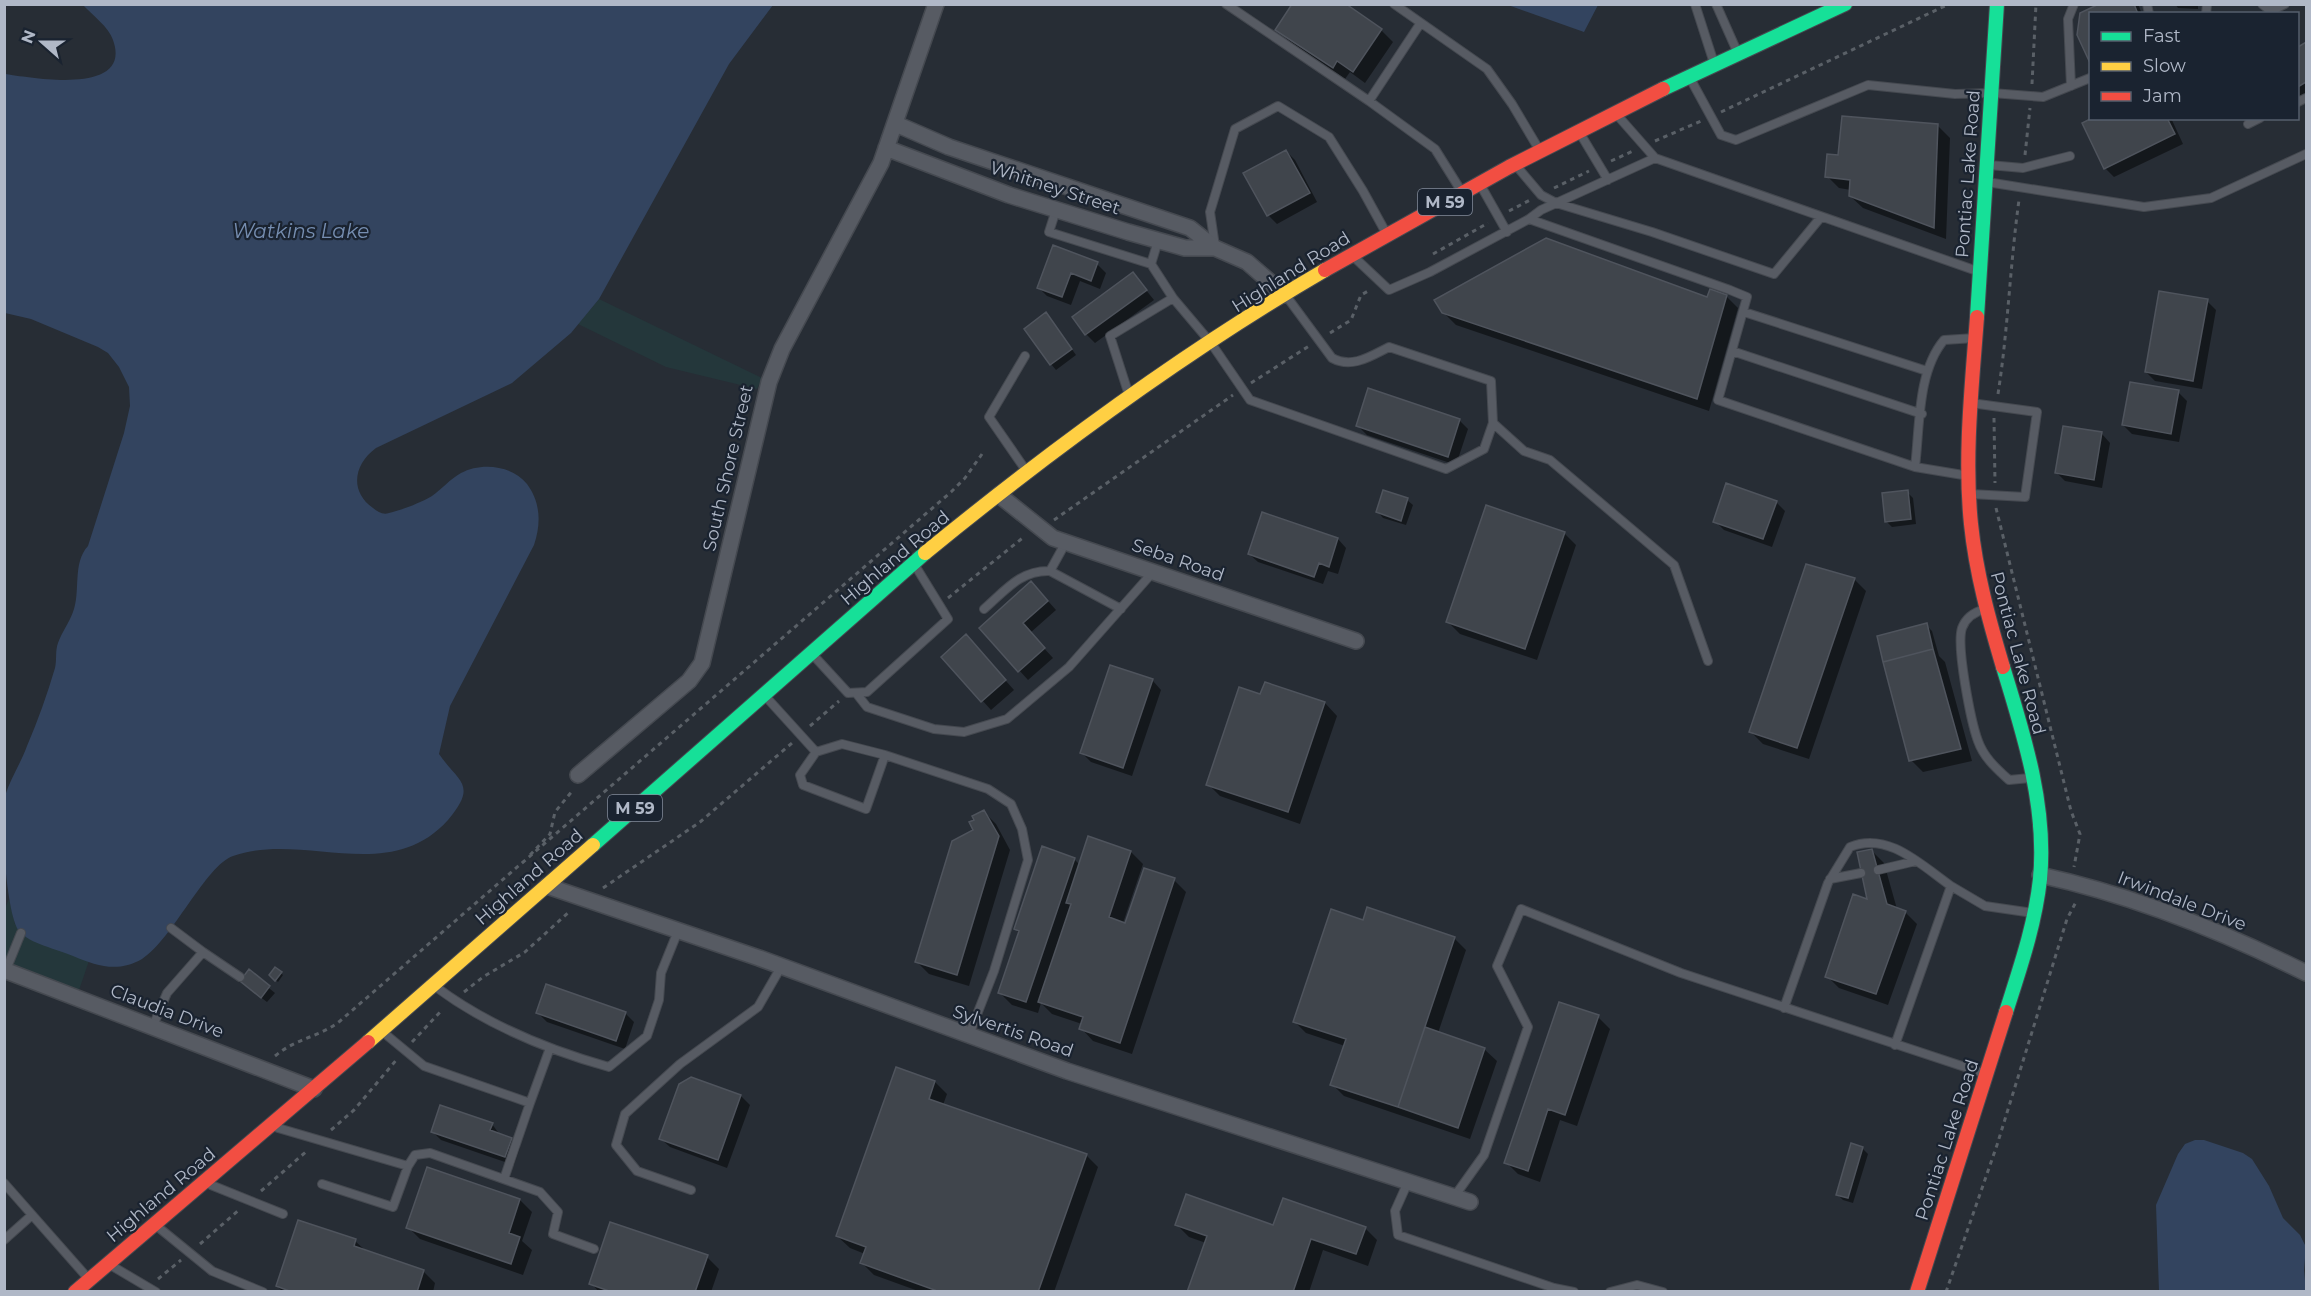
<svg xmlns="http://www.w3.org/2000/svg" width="2311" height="1296" font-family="Montserrat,sans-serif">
<rect width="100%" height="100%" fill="#272d35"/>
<!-- green -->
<path fill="#24373b" d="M 599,299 L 762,378 L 757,389 L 666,367 L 578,324 Z
M 9,899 L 15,924 L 89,961 L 79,990 L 5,963 L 4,911 Z"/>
<!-- water -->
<path fill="#33445f" d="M 83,5 L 773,5 L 729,64 L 599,299 L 571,333 L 512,383 L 376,448 C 354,464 349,491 373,508 C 378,512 383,515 389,513 C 402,510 420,503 432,496 C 442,489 450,479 461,473 C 481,462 512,465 527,484 C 541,503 541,524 534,545 L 450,706 L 439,754 C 459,783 478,784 448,820 C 389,886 303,831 233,856 C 206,865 172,940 142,959 C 118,973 97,966 73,956 C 57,949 30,944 19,931 C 6,915 0,816 5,796 C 10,779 21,763 27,746 C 38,720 47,695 55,668 C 57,660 55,651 58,643 C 62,632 69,623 73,612 C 81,592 72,563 88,546 L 124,433 L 130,406 L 129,387 L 119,367 L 108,353 L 98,347 L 31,319 L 5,313 L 5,74 C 33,78 133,96 113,40 C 109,27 92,15 83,5 Z
M 1508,5 L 1598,5 L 1584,32 Z
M 2195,1140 L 2204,1140 L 2243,1153 L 2252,1159 L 2269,1186 L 2283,1218 L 2300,1235 L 2306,1247 L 2304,1270 L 2306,1291 L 2159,1291 L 2156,1205 L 2178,1154 L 2185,1144 Z"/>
<!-- shadow -->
<path fill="#0007" d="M 2102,4 L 2138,4 L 2142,14 L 2090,14 L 2090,59 L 2079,34 L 2081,14 Z
M 2175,4 L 2198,4 L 2198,9 L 2178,8 Z
M 1277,29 L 1381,30 L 1393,42 L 1365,83 L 1350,72 L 1345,79 L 1289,41 Z
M 2306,44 L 2306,100 L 2298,104 L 2298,48 Z
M 2095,118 L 2171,118 L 2183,144 L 2114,177 L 2105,168 Z
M 1938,126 L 1950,138 L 1946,239 L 1863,208 L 1850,196 L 1851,190 L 1839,188 L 1827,176 L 1840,156 Z
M 1286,151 L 1295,160 L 1317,202 L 1277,224 L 1268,215 Z
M 1053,247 L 1097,264 L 1106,273 L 1100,289 L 1080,281 L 1071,305 L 1047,296 L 1038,287 Z
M 1133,274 L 1154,300 L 1095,343 L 1086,334 Z
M 1726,296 L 1738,308 L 1709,411 L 1456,325 L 1443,312 Z
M 2207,301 L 2216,310 L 2202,389 L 2155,381 L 2146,372 Z
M 1051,320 L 1076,355 L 1056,370 L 1051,364 Z
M 1369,390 L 1460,421 L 1468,429 L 1456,465 L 1367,435 L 1358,426 Z
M 2178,392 L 2187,401 L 2179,442 L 2132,434 L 2123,425 Z
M 2102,434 L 2110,443 L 2102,488 L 2065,481 L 2056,472 Z
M 1907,492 L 1913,498 L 1916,524 L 1892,527 L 1886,521 Z
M 1407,500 L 1413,505 L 1406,525 L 1383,518 L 1378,512 Z
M 1776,502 L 1785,511 L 1772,547 L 1724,530 L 1715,521 Z
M 1564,533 L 1576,545 L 1537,660 L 1460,634 L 1448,622 Z
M 1338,539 L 1346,548 L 1338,574 L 1328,571 L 1323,584 L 1258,562 L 1249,554 Z
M 1854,579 L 1866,591 L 1809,759 L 1763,744 L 1751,732 Z
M 1040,592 L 1056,610 L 1030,633 L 1053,658 L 1028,680 L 981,628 Z
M 1926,625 L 1932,631 L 1939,656 L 1945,662 L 1972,761 L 1923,772 L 1911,760 Z
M 974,645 L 1014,690 L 991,710 L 943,657 Z
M 1111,667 L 1153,681 L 1161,690 L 1132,776 L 1091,762 L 1082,753 Z
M 1266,684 L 1325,703 L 1337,716 L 1300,824 L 1220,796 L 1208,784 L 1261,696 Z
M 984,812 L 996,824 L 1010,850 L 969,986 L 929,974 L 917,962 Z
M 1872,851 L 1884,863 L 1897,909 L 1905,912 L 1917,924 L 1888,1005 L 1839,988 L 1827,976 L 1869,901 Z
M 1131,852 L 1143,864 L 1123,923 L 1126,925 L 1174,880 L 1186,892 L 1132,1054 L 1093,1041 L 1081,1028 L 1082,1024 L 1052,1014 L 1041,1003 L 1038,1013 L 1012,1005 L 1000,993 L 1020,934 L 1015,929 L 1074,859 L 1080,865 Z
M 1364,922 L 1454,938 L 1466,950 L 1438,1033 L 1484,1049 L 1497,1061 L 1470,1139 L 1344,1096 L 1332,1084 L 1345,1046 L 1306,1033 L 1294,1021 Z
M 276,969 L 283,975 L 278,982 L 271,975 Z
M 249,972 L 275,993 L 267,1002 L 247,987 Z
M 538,1013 L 625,1013 L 634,1022 L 625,1049 L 547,1022 Z
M 1598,1017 L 1610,1029 L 1577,1126 L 1560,1120 L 1540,1182 L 1518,1174 L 1506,1162 Z
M 897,1069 L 935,1082 L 947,1094 L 943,1105 L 1086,1155 L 1098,1167 L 1054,1292 L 921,1292 L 874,1275 L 862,1263 L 865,1254 L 850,1248 L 837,1236 Z
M 741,1096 L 750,1105 L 727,1168 L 670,1147 L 661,1139 Z
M 492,1124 L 500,1135 L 511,1139 L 520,1148 L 514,1165 L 441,1140 L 432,1131 Z
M 1862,1148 L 1868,1154 L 1853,1203 L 1843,1200 L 1837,1194 Z
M 520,1200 L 532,1212 L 522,1241 L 532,1250 L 523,1275 L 420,1239 L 408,1227 Z
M 1177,1225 L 1365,1228 L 1377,1240 L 1368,1266 L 1323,1250 L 1309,1292 L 1189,1292 L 1206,1243 L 1189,1237 Z
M 355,1241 L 366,1251 L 423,1271 L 435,1283 L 433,1292 L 283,1292 L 277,1286 Z
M 707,1257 L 719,1269 L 711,1292 L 599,1292 L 591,1283 Z"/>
<!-- building -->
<path fill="#40454c" stroke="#4f545d" stroke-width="1.5" d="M 1292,4 L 1346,4 L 1382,29 L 1353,72 L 1337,61 L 1333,68 L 1275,30 Z
M 2099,4 L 2134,4 L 2138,14 L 2090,14 L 2090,63 L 2077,35 L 2080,13 Z
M 2306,42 L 2306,82 L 2298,87 L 2298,47 Z
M 1842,116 L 1938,124 L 1934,228 L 1849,196 L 1850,180 L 1825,177 L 1827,154 L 1838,155 Z
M 2092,118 L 2167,118 L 2175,134 L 2104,169 L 2082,123 Z
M 1286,150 L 1310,193 L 1267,216 L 1243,173 Z
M 1546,238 L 1707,297 L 1710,289 L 1727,295 L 1697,399 L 1442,313 L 1434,300 Z
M 1053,245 L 1098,262 L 1091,281 L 1071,273 L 1062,297 L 1037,288 Z
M 1133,272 L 1147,290 L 1085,335 L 1072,317 Z
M 2159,291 L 2208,299 L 2193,381 L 2145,372 Z
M 1046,312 L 1072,349 L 1050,365 L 1024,329 Z
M 2130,382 L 2179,390 L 2171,434 L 2122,425 Z
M 1368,388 L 1460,419 L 1448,457 L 1356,426 Z
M 2063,426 L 2102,432 L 2094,480 L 2055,473 Z
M 1726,483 L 1777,501 L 1763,539 L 1713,522 Z
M 1383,490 L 1408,498 L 1401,521 L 1376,512 Z
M 1908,490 L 1911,519 L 1885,522 L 1882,493 Z
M 1486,505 L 1565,532 L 1525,649 L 1446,622 Z
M 1262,512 L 1338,538 L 1329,567 L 1319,563 L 1314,577 L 1248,554 Z
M 1806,564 L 1855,578 L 1797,748 L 1749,732 Z
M 1031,581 L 1048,601 L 1023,623 L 1045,648 L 1018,672 L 979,628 Z
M 1927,623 L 1933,649 L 1883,662 L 1877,636 Z
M 966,634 L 1006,680 L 981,702 L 941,657 Z
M 1933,649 L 1961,749 L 1909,761 L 1883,662 Z
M 1110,665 L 1153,679 L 1123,768 L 1080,753 Z
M 1265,682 L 1325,702 L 1288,812 L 1206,785 L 1239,687 L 1260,694 Z
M 984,810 L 999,836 L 957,975 L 915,962 L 952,841 L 973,830 L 969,822 L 974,820 L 972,816 Z
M 1088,836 L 1131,851 L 1109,917 L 1125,923 L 1144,868 L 1175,878 L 1120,1043 L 1079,1029 L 1083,1017 L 1038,1002 L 1071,904 L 1066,903 Z
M 1042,846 L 1075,858 L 1026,1002 L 998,993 L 1019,931 L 1014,929 Z
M 1872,849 L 1887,904 L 1906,911 L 1876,994 L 1825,977 L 1853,894 L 1867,899 L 1857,852 Z
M 1367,907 L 1455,937 L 1398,1107 L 1330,1085 L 1346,1039 L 1293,1022 L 1331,909 L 1363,920 Z
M 275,967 L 282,972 L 275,981 L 269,975 Z
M 249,969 L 270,986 L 261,998 L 240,981 Z
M 546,984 L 626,1012 L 616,1041 L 536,1013 Z
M 1559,1002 L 1599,1015 L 1565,1115 L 1548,1109 L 1528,1171 L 1504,1163 Z
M 1425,1027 L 1485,1048 L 1458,1128 L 1398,1107 Z
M 896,1067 L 935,1081 L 929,1099 L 1087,1154 L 1038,1292 L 940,1292 L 860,1263 L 866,1247 L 836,1236 Z
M 691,1077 L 741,1095 L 718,1160 L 659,1139 L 679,1084 Z
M 440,1105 L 493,1123 L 490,1130 L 512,1138 L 505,1157 L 431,1132 Z
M 1851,1143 L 1863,1147 L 1848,1198 L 1836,1195 Z
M 427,1167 L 520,1199 L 509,1233 L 520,1237 L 511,1264 L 406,1228 Z
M 1186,1194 L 1273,1225 L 1283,1198 L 1366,1227 L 1356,1254 L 1311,1239 L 1293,1292 L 1187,1292 L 1207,1236 L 1175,1225 Z
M 298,1220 L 356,1239 L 354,1246 L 424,1270 L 417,1292 L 292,1292 L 276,1286 Z
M 610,1222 L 708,1255 L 695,1292 L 612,1292 L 589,1284 Z"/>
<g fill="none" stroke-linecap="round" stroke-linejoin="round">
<!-- lane casing -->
<g stroke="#454950" stroke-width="10">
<path id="lane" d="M 1226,4 L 1369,101 L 1435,149 L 1460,189
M 1394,4 L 1487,69 L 1512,104 L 1537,146
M 1695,4 L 1713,60
M 1716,4 L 1736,49
M 2147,4 L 2149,14
M 2262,4 L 2271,11 L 2285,4
M 2206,14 L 2207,4
M 1691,80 L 1721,135 L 1736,140 L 1868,85 L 1955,94 L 1992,93 L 2043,97 L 2090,78
M 2071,86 L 2068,19 L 2074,4
M 1369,101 L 1420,24
M 2298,102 L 2306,98
M 2248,124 L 2260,118
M 1581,135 L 1608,180
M 1655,158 L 1977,271
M 1989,165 L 2023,168 L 2070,156
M 1519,169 L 1541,195 L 1556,203 L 1652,232 L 1774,274 L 1821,217
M 1987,182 L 2144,207 L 2211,198 L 2306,154
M 1481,186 L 1507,232
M 1056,210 L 1049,232 L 1151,264
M 1529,219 L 1541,210 L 1655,158 L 1618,116
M 1215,246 L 1210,212 L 1235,129 L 1278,106 L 1329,137 L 1363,191 L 1385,231
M 1355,258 L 1389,290 L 1430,272 L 1529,219 L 1730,290 L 1747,297 L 1718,400 L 1915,467 L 1969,476
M 1287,297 L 1332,358 C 1352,369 1371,356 1389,347 L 1491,381 L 1493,423
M 1173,298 L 1211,343 L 1250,400 L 1446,469 L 1484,449 L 1493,423 L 1524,451 L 1550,460 L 1674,565 L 1708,661
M 1744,312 L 1927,371
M 1732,351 L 1922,414
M 1128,392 L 1110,336 L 1173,298 L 1151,264 L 1158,241
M 1915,467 C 1920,427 1917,372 1944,340 L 1975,338
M 1025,469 L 989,417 L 1025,356
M 1971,494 L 2025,497 L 2037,412 L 1971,403
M 1050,571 L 1066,542
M 984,609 C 1005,591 1020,570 1050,571 L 1121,609
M 1985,609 C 1974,612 1966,617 1962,628 C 1956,646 1971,722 1978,741 C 1984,758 1997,769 2009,780 L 2030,778
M 814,656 L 848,693 L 867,692 L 948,619 L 916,567
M 856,693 L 867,707 L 934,729 L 964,732 L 1007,719 L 1069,667 L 1153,572
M 767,698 L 816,752 L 842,744 L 885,755 L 988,789 L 1011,804 L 1022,829 L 1028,860 L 994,971 L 969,1035
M 816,752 L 800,775 L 803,785 L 866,809 L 885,755
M 1878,870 L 1916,861
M 1830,879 L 1861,873
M 171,928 L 203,952
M 6,970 L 21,933
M 436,987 C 487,1025 548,1050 609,1067 L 647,1036 L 659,1000 L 661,973 L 678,931
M 1784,1008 L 1828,883 L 1850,847 C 1888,831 1921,865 1951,886
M 153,1026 L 167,993 L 203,952 L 240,977
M 384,1033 L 424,1066 L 530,1103 L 550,1048
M 1895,1045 L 1951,886 L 1985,906 L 2033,913
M 278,1128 L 408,1166 L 415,1155 L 430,1153 L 540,1192 L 558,1212 L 553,1234 L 594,1249
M 504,1179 L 530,1103
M 1408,1182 L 1395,1211 L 1398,1235 L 1554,1288 L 1574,1292
M 4,1183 L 86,1276
M 322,1184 L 393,1207 L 408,1166
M 211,1185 L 283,1214
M 691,1190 L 637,1171 L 616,1145 L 625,1114 L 680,1064 L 758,1007 L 781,967
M 1454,1197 L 1484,1155 L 1528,1027 L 1497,966 L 1521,909 L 1681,973 L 1986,1074
M 158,1227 L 212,1271 L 263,1292
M 4,1240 L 32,1215
M 112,1266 L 156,1292
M 1610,1292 L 1637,1285 L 1663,1292"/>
</g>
<!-- street casing -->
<g stroke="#454950" stroke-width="18">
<path id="street" d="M 896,124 L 949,147 L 1190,228 L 1215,248 L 1247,262 L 1285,295
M 886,148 L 1009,195 L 1128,232 L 1185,248 L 1215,248
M 999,495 L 1053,538 L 1356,641
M 578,775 L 689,681 L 702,663 L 769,382 L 782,349 L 881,163 L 936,4
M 2040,875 C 2132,895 2222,931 2306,973
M 547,886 L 759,958 L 1067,1071 L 1470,1202
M 4,970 L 314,1089"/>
</g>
<!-- fast casing -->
<g stroke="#454950" stroke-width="16">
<path id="fast" d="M 1663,89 L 1845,4
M 1977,317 L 1997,4
M 2003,667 C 2024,735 2047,807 2040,879 C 2035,925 2020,968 2006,1012
M 593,845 L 925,553"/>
</g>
<!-- slow casing -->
<g stroke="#454950" stroke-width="16">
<path id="slow" d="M 925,553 C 1051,450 1184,352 1325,270
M 368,1042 L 593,845"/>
</g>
<!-- jam casing -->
<g stroke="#454950" stroke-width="16">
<path id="jam" d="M 1325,270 L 1509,167 L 1663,89
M 1977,317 C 1972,385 1964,456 1971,524 C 1976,573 1989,620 2003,667
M 75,1292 L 368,1042
M 1917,1292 L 2006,1012"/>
</g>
<!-- path -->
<path stroke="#5a6067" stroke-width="3" stroke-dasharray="4.5 4.5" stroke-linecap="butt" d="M 2032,84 L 2036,4
M 1721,112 L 1949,4
M 1655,141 L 1701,121
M 2025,155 L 2030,108
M 1611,161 L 1633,151
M 1554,188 L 1589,171
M 1509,211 L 1530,200
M 1433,254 L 1488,223
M 1330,333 L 1351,320 L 1361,295 L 1370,290
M 1251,383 L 1309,346
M 1998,394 C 2008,330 2010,265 2019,200
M 1994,418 L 1995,483
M 1996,508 L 2071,811 L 2080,834 L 2074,867
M 1054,520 L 1233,395
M 948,598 L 1025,536
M 810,726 L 839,701
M 530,855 L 550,834 L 555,812 L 573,790
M 522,863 L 951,492 L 965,478 L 982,454
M 603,888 L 700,822 L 792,743
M 464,992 L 483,977 L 525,952 L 570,911
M 412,1042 L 442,1010
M 275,1056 C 298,1037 318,1038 340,1021 L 523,862
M 331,1130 L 354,1110 L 398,1058
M 261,1191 L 308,1150
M 200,1244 L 240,1209
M 158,1279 L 181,1260
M 1946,1292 L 1997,1145 L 2067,919 L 2077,900"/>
<!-- lane -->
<use href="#lane" stroke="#575b63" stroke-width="8"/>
<!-- street -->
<use href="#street" stroke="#575b63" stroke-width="15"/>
<!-- fast -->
<use href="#fast" stroke="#16e098" stroke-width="14"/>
<!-- slow -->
<use href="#slow" stroke="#ffcf43" stroke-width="14"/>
<!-- jam -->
<use href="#jam" stroke="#f24e42" stroke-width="14"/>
</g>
<g text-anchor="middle" stroke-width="4.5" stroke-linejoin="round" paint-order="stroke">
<!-- shield labels -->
<g fill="#1a2330" stroke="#838b9a" stroke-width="1.5">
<rect x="1418" y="189" width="54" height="26" rx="4.5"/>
<rect x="608" y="795" width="54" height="26" rx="4.5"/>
</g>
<g font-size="16" font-weight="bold" fill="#b0b8c7">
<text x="1445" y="208">M 59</text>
<text x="635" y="814">M 59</text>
</g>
<!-- street labels -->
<g font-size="18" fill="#b0b8c7" stroke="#1a2330">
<text transform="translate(1968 174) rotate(-86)" y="6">Pontiac Lake Road</text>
<text transform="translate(1055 188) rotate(18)" y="6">Whitney Street</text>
<text transform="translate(1291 272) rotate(-32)" y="6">Highland Road</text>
<text transform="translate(728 468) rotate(-77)" y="6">South Shore Street</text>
<text transform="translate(895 558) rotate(-40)" y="6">Highland Road</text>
<text transform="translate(1178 560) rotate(19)" y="6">Seba Road</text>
<text transform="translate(2018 653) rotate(75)" y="6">Pontiac Lake Road</text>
<text transform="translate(529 877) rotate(-41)" y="6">Highland Road</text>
<text transform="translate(2182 901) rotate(21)" y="6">Irwindale Drive</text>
<text transform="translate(167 1011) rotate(21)" y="6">Claudia Drive</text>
<text transform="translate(1013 1031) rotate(19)" y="6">Sylvertis Road</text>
<text transform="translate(1947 1140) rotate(-72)" y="6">Pontiac Lake Road</text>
<text transform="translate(161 1195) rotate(-40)" y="6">Highland Road</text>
</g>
<!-- water labels -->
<g font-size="20" font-style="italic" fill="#768eb1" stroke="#1a2330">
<text x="301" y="238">Watkins Lake</text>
</g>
</g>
<!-- border -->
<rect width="2311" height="1296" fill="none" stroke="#b0b8c7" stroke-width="12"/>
<!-- legend -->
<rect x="2089" y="12" width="210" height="108" fill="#1a2330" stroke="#565f6c" stroke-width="1.5"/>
<rect x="2101" y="32" width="30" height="9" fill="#16e098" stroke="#565f6c" stroke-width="1.5"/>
<text x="2143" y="42" font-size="18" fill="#b0b8c7">Fast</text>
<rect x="2101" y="62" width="30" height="9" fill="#ffcf43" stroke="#565f6c" stroke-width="1.5"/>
<text x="2143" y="72" font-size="18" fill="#b0b8c7">Slow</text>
<rect x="2101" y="92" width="30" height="9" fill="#f24e42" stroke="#565f6c" stroke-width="1.5"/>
<text x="2143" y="102" font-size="18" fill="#b0b8c7">Jam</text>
<!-- north arrow -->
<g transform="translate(42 42) rotate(291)" stroke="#1a2330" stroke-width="4.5" paint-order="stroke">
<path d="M0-4.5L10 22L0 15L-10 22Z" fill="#b0b8c7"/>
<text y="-9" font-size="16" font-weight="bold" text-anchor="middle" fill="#b0b8c7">N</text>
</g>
</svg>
